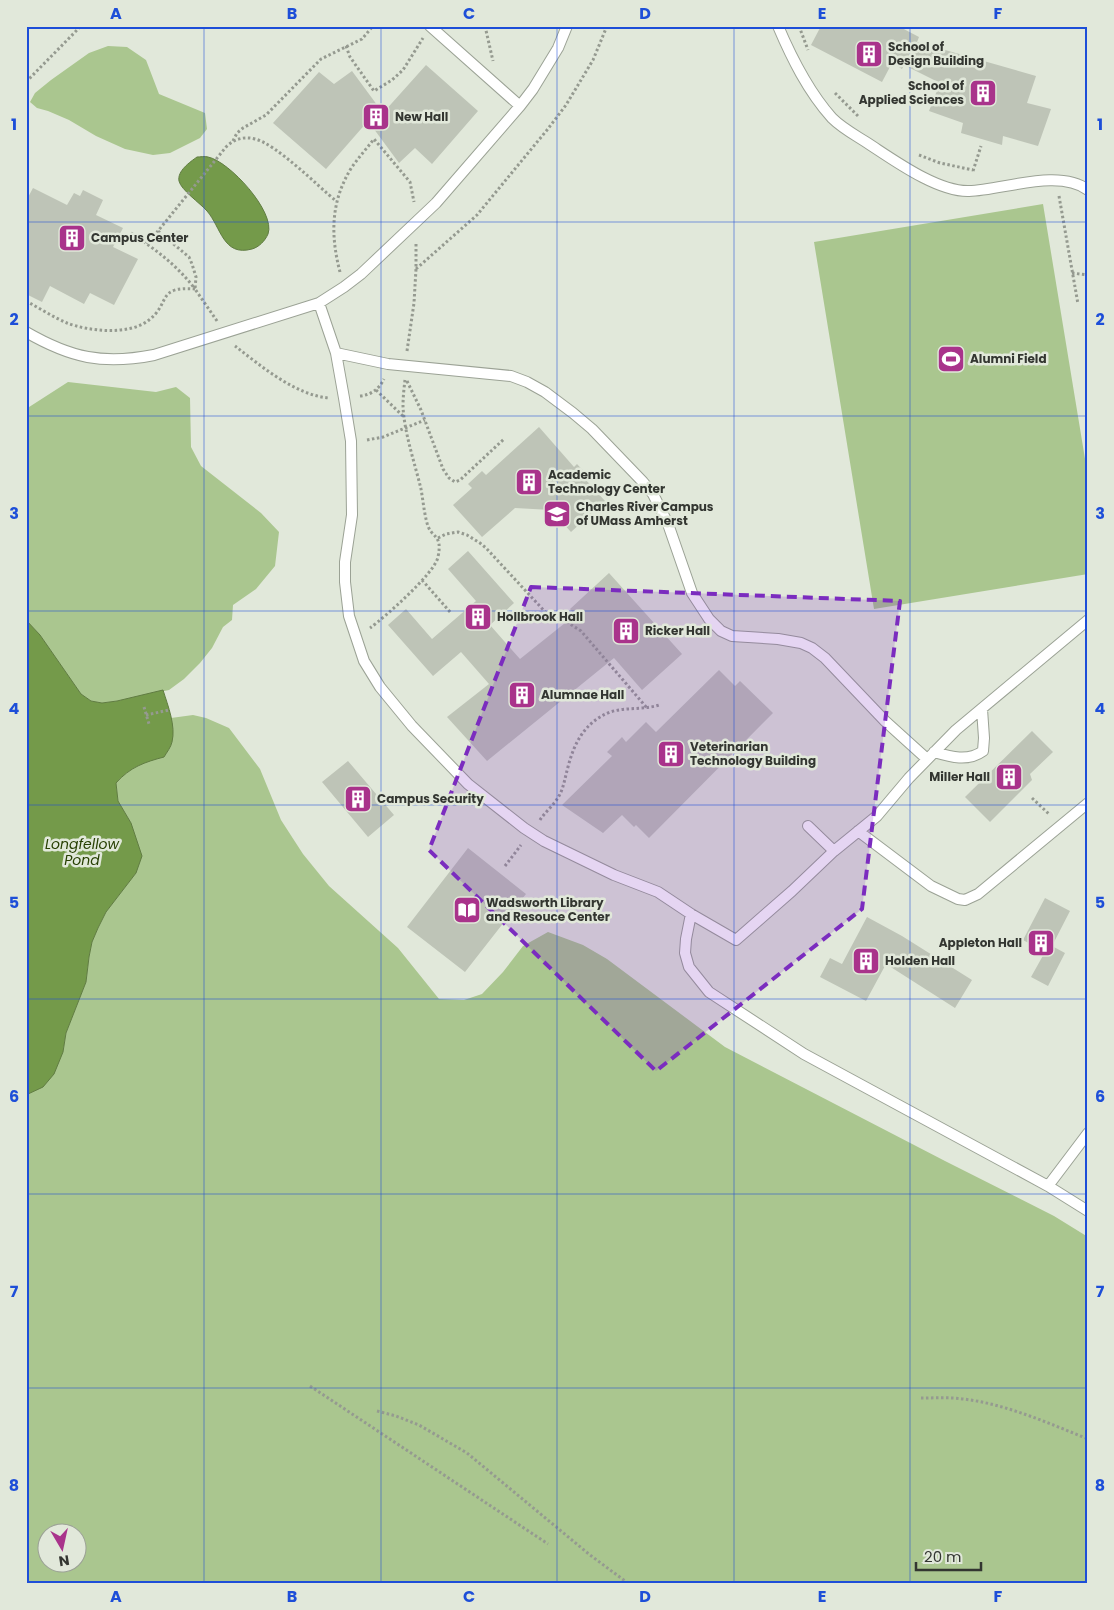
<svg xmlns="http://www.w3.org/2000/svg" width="1114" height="1610" font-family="Poppins,sans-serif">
<rect width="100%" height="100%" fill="#e1e8da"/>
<!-- green -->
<path fill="#aac68f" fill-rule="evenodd" d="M 108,46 L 127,47 L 146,60 L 159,94 L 205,113 L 207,129 L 200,138 L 170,153 L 153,155 L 125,149 L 96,136 L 69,120 L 48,111 L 37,108 L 30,102 L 35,93 L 51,80 L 89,53 Z
M 1043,204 L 1088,477 L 1088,574 L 874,609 L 814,242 Z
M 68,382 L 156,392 L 176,387 L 190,398 L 191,447 L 201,466 L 261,513 L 279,532 L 275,566 L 256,589 L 233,605 L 232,620 L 223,627 L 212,648 L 200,663 L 184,679 L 169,690 L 117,701 L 102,703 L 91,701 L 81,694 L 40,635 L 26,620 L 26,409 Z
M 193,715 L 206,718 L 229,728 L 260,769 L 281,820 L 303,854 L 329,886 L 398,948 L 439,999 L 464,1000 L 482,994 L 503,972 L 523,946 L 548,932 L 583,945 L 607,959 L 725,1047 L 945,1161 L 1054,1216 L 1088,1237 L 1088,1584 L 26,1584 L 26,1093 L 28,1094 L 63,1052 L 66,1033 L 86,982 L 89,957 L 92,942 L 98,928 L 106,912 L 136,873 L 131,823 L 118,801 L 116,783 C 130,767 145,762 164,756 L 172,743 L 171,718 ZM 48,1532 L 78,1532 L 78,1562 L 48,1562 Z"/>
<!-- water -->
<path fill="#749a4a" stroke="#607c42" d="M 197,157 C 200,157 205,156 208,157 C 229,161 276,212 268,234 C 265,241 259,247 252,249 C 223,257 221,227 207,211 C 200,203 181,190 179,181 C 177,171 190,162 197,157 Z
M 26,620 L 40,635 L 81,694 L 91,701 L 102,703 L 117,701 L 163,690 C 168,706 176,726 172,742 C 171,747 167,752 164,757 C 145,762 130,767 116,783 L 118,801 L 131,823 L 142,856 L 136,873 L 106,912 L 98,928 L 92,942 L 89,957 L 86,982 L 66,1033 L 63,1052 L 54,1074 L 43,1087 L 28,1094 L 26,1093 Z"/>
<!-- building -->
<path fill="#bec4b7" d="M 821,26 L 898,26 L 919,37 L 917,42 L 1036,76 L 1027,103 L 1051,109 L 1038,146 L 1003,136 L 1002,145 L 961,133 L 963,123 L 929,111 L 940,83 L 904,65 L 902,69 L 892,63 L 882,82 L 811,45 Z
M 426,65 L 478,111 L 432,164 L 415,148 L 399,163 L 368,121 L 326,169 L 273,123 L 319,72 L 334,84 L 352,71 L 383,113 Z
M 33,188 L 67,205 L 74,193 L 80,196 L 83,190 L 103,200 L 96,215 L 123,228 L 113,247 L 138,259 L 114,305 L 90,293 L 84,304 L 50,286 L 42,302 L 26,294 L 26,201 Z
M 539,427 L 574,467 L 577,464 L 589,477 L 586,480 L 605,501 L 571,532 L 551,510 L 515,508 L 482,537 L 453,505 L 472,488 L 468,484 L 482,471 L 486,475 Z
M 468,551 L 514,603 L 490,625 L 520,659 L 575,615 L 570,609 L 609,573 L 682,654 L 642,690 L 614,658 L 487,761 L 447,717 L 489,684 L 461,652 L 433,676 L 388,625 L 406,609 L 432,639 L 476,601 L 448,569 Z
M 719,670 L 735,686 L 740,681 L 773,713 L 649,838 L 636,825 L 634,827 L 622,815 L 603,833 L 562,805 L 612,756 L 607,752 L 622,737 L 626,742 L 646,722 L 656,732 Z
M 1032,731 L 1053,752 L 1030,774 L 1032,780 L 990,822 L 965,797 Z
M 348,761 L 394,815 L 368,837 L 322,782 Z
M 468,848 L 526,894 L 465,972 L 407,927 Z
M 1045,898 L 1070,911 L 1052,946 L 1065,953 L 1048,986 L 1031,977 L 1045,952 L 1023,940 Z
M 867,917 L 902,936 L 972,980 L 955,1008 L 886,964 L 866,1001 L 820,977 L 830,958 L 842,964 Z"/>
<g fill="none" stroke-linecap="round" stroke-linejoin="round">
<!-- lane casing -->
<g stroke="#9ba295" stroke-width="12">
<path id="lane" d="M 430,26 L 520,106
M 778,26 C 792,59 808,91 832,118 C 843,129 857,136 869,144 C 895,161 938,192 969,191 C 1003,190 1059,168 1088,190
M 319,303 L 336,353 L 344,398 L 351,441 L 352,515 L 345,562 L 345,582 L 349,616 L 364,661 L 380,687 L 412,726 L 468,784 L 524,828 L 544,841 L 614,875 L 658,892 L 691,914 L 736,940 L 792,891 L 834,851 L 877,816 L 909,778 L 956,730 L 1088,620
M 26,332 C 71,358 103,365 154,355 L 319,303 L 344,287 L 361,274 L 436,203 L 520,106 L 533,89 L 558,48 L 567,26
M 336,353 L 388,364 L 511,376 L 527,382 L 545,392 L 573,413 L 592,429 L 643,482 L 653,494 L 668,524 L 692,593 L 709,619 L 721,631 L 732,636 L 778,639 L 801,643 L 812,648 L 825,658 L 885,721 L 927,759
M 934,752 C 951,757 968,762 983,751 L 984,738 L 982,709
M 808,826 L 834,851
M 858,831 L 931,886 L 958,899 L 965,900 L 978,894 L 1088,803
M 691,914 L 686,939 L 685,953 L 689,967 L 709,992 L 804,1054 L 1048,1186
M 1088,1133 L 1048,1186 L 1088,1211"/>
</g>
<!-- path -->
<path stroke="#959a90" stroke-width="3" stroke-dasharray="2.5 2.5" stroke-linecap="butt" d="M 485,26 L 493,61
M 799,26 L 808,50
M 346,46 L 350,57 L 374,91 L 392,80 L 403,70 L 423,38
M 26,82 L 81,26
M 835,93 L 859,117
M 233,141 L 237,133 L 243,128 L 266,115 L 321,59 L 362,39 L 373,26
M 919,155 L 940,163 L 973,170
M 973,171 L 981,146
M 1059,196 L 1078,304
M 131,233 C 156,250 177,265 195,289
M 147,244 L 158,231
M 416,269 L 477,215 L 547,130 L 566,105 L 593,60 L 607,26
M 340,272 C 330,234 331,200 352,167 C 359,157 367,148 374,139 L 410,182 L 414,202
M 1072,273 L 1088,275
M 26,301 C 39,308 53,317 67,323 C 88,331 129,336 149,320 C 171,303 156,286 195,289
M 217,321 L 195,289 L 196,277 L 192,264 L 189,257 L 158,231 L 226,147 C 234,139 244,136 255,139 C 276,144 318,186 336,201
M 235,346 C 261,366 295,395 329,398
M 407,351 L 414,303 L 416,269 L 416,243
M 407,381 L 421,410 L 443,469 L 449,478 L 455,482 L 460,480 L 504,439
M 376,390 L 404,417
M 360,396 C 371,395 379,389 384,379
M 367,440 L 383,437 L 425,420
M 438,538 L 446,534 L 458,532 L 467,535 L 480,543 L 486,548 L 549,616 L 554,619 L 567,622 L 581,631 L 647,708
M 422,580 L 451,613
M 370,628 C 385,617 435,573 438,557 C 443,533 431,539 427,523 C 424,512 423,500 421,489 C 415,464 404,432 403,406 C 403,397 404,388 405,380
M 144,707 L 149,724
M 146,715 L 169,710
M 1032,798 L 1050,815
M 540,820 C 545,812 554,805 559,796 C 564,787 565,777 568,767 C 574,743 585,722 610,712 C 626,707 644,710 659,705
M 505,866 L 521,845
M 310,1386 L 548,1544
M 921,1398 C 935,1398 950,1397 963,1399 C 1006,1404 1048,1423 1088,1439
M 377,1411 L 396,1416 L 419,1425 L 467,1453 L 590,1555 L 629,1584"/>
<!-- lane -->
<use href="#lane" stroke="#fff" stroke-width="10"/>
</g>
<!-- marked area -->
<path fill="#7b2cbf" fill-opacity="0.2" stroke="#7b2cbf" stroke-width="4" stroke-dasharray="10 6" stroke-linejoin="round" d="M 531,587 L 900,601 L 862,909 L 656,1071 L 429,850 Z"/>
<!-- grid -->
<path fill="none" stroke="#1d4ed8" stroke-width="1" stroke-opacity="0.55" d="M 204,26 L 204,1584M 381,26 L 381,1584M 557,26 L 557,1584M 734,26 L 734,1584M 910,26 L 910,1584M 26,222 L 1088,222M 26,416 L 1088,416M 26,611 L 1088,611M 26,805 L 1088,805M 26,999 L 1088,999M 26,1194 L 1088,1194M 26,1388 L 1088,1388"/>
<!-- icons -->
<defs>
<g id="building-square" transform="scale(1.4375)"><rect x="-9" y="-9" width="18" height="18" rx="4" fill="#a9338b" stroke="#e1e8da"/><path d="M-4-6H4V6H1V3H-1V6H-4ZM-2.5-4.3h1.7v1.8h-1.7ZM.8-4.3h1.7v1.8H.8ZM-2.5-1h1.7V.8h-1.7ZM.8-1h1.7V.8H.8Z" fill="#fff"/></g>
<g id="stadium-square" transform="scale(1.4375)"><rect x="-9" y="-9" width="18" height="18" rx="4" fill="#a9338b" stroke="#e1e8da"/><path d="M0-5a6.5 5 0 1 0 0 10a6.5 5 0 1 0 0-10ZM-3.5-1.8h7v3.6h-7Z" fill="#fff"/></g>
<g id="university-square" transform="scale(1.4375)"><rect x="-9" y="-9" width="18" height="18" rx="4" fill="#a9338b" stroke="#e1e8da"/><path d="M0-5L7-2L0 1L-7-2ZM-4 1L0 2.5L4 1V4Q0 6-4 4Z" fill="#fff"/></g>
<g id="library-square" transform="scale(1.4375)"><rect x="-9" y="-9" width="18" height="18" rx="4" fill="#a9338b" stroke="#e1e8da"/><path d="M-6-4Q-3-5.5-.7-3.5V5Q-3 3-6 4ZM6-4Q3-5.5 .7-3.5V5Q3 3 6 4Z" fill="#fff"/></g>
</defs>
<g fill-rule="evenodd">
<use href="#building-square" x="869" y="54"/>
<use href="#building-square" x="983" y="93"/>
<use href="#building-square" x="376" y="117"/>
<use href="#building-square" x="72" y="238"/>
<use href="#stadium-square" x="951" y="359"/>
<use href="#building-square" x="529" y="482"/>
<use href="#university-square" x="557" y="514"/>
<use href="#building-square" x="478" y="617"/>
<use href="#building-square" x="626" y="631"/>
<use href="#building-square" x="522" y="695"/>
<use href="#building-square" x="671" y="754"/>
<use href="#building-square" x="1009" y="777"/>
<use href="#building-square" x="358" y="799"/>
<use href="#library-square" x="467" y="910"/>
<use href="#building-square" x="1041" y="943"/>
<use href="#building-square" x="866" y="961"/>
</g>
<g text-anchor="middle" stroke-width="5" stroke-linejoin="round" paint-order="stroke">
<!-- poi labels -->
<g font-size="12" font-weight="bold" fill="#333631" stroke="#e1e8da" text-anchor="start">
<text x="888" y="51">School of<tspan x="888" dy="14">Design Building</tspan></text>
<text x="964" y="90" text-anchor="end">School of<tspan x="964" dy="14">Applied Sciences</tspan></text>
<text x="395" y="121">New Hall</text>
<text x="91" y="242">Campus Center</text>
<text x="970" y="363">Alumni Field</text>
<text x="548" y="479">Academic<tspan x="548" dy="14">Technology Center</tspan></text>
<text x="576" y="511">Charles River Campus<tspan x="576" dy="14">of UMass Amherst</tspan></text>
<text x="497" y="621">Hollbrook Hall</text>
<text x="645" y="635">Ricker Hall</text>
<text x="541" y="699">Alumnae Hall</text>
<text x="690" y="751">Veterinarian<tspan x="690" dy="14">Technology Building</tspan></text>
<text x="990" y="781" text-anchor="end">Miller Hall</text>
<text x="377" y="803">Campus Security</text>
<text x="486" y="907">Wadsworth Library<tspan x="486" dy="14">and Resouce Center</tspan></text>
<text x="1022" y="947" text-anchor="end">Appleton Hall</text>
<text x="885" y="965">Holden Hall</text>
</g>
<!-- water labels -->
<g font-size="14" font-style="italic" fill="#284003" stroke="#e1e8da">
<text x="82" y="849">Longfellow<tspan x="82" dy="16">Pond</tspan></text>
</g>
</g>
<!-- border -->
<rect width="1114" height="1610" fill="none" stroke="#e1e8da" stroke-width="55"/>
<!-- north arrow -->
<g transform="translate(62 1548) rotate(171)"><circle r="24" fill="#e1e8da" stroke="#9ba196"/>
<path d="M0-4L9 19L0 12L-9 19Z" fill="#a9338b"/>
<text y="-8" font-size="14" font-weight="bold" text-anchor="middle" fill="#333631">N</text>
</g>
<!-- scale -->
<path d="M916 1562v8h65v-8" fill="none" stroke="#333631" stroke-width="2.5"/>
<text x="924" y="1562" font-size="15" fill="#333631" stroke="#e1e8da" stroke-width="4" paint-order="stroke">20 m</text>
<rect x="28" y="28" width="1058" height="1554" fill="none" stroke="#1d4ed8" stroke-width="2"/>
<g font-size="16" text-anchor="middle" font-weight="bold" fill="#1d4ed8">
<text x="116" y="19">A</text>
<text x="292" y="19">B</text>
<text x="469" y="19">C</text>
<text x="645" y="19">D</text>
<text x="822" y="19">E</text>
<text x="998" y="19">F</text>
<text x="14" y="130">1</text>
<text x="1100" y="130">1</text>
<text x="14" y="325">2</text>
<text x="1100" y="325">2</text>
<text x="14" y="519">3</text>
<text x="1100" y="519">3</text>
<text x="14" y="714">4</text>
<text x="1100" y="714">4</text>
<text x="14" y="908">5</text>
<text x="1100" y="908">5</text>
<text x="14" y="1102">6</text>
<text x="1100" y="1102">6</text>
<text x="14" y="1297">7</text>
<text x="1100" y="1297">7</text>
<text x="14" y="1491">8</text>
<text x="1100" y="1491">8</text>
<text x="116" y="1602">A</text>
<text x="292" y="1602">B</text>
<text x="469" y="1602">C</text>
<text x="645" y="1602">D</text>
<text x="822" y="1602">E</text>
<text x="998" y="1602">F</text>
</g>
</svg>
